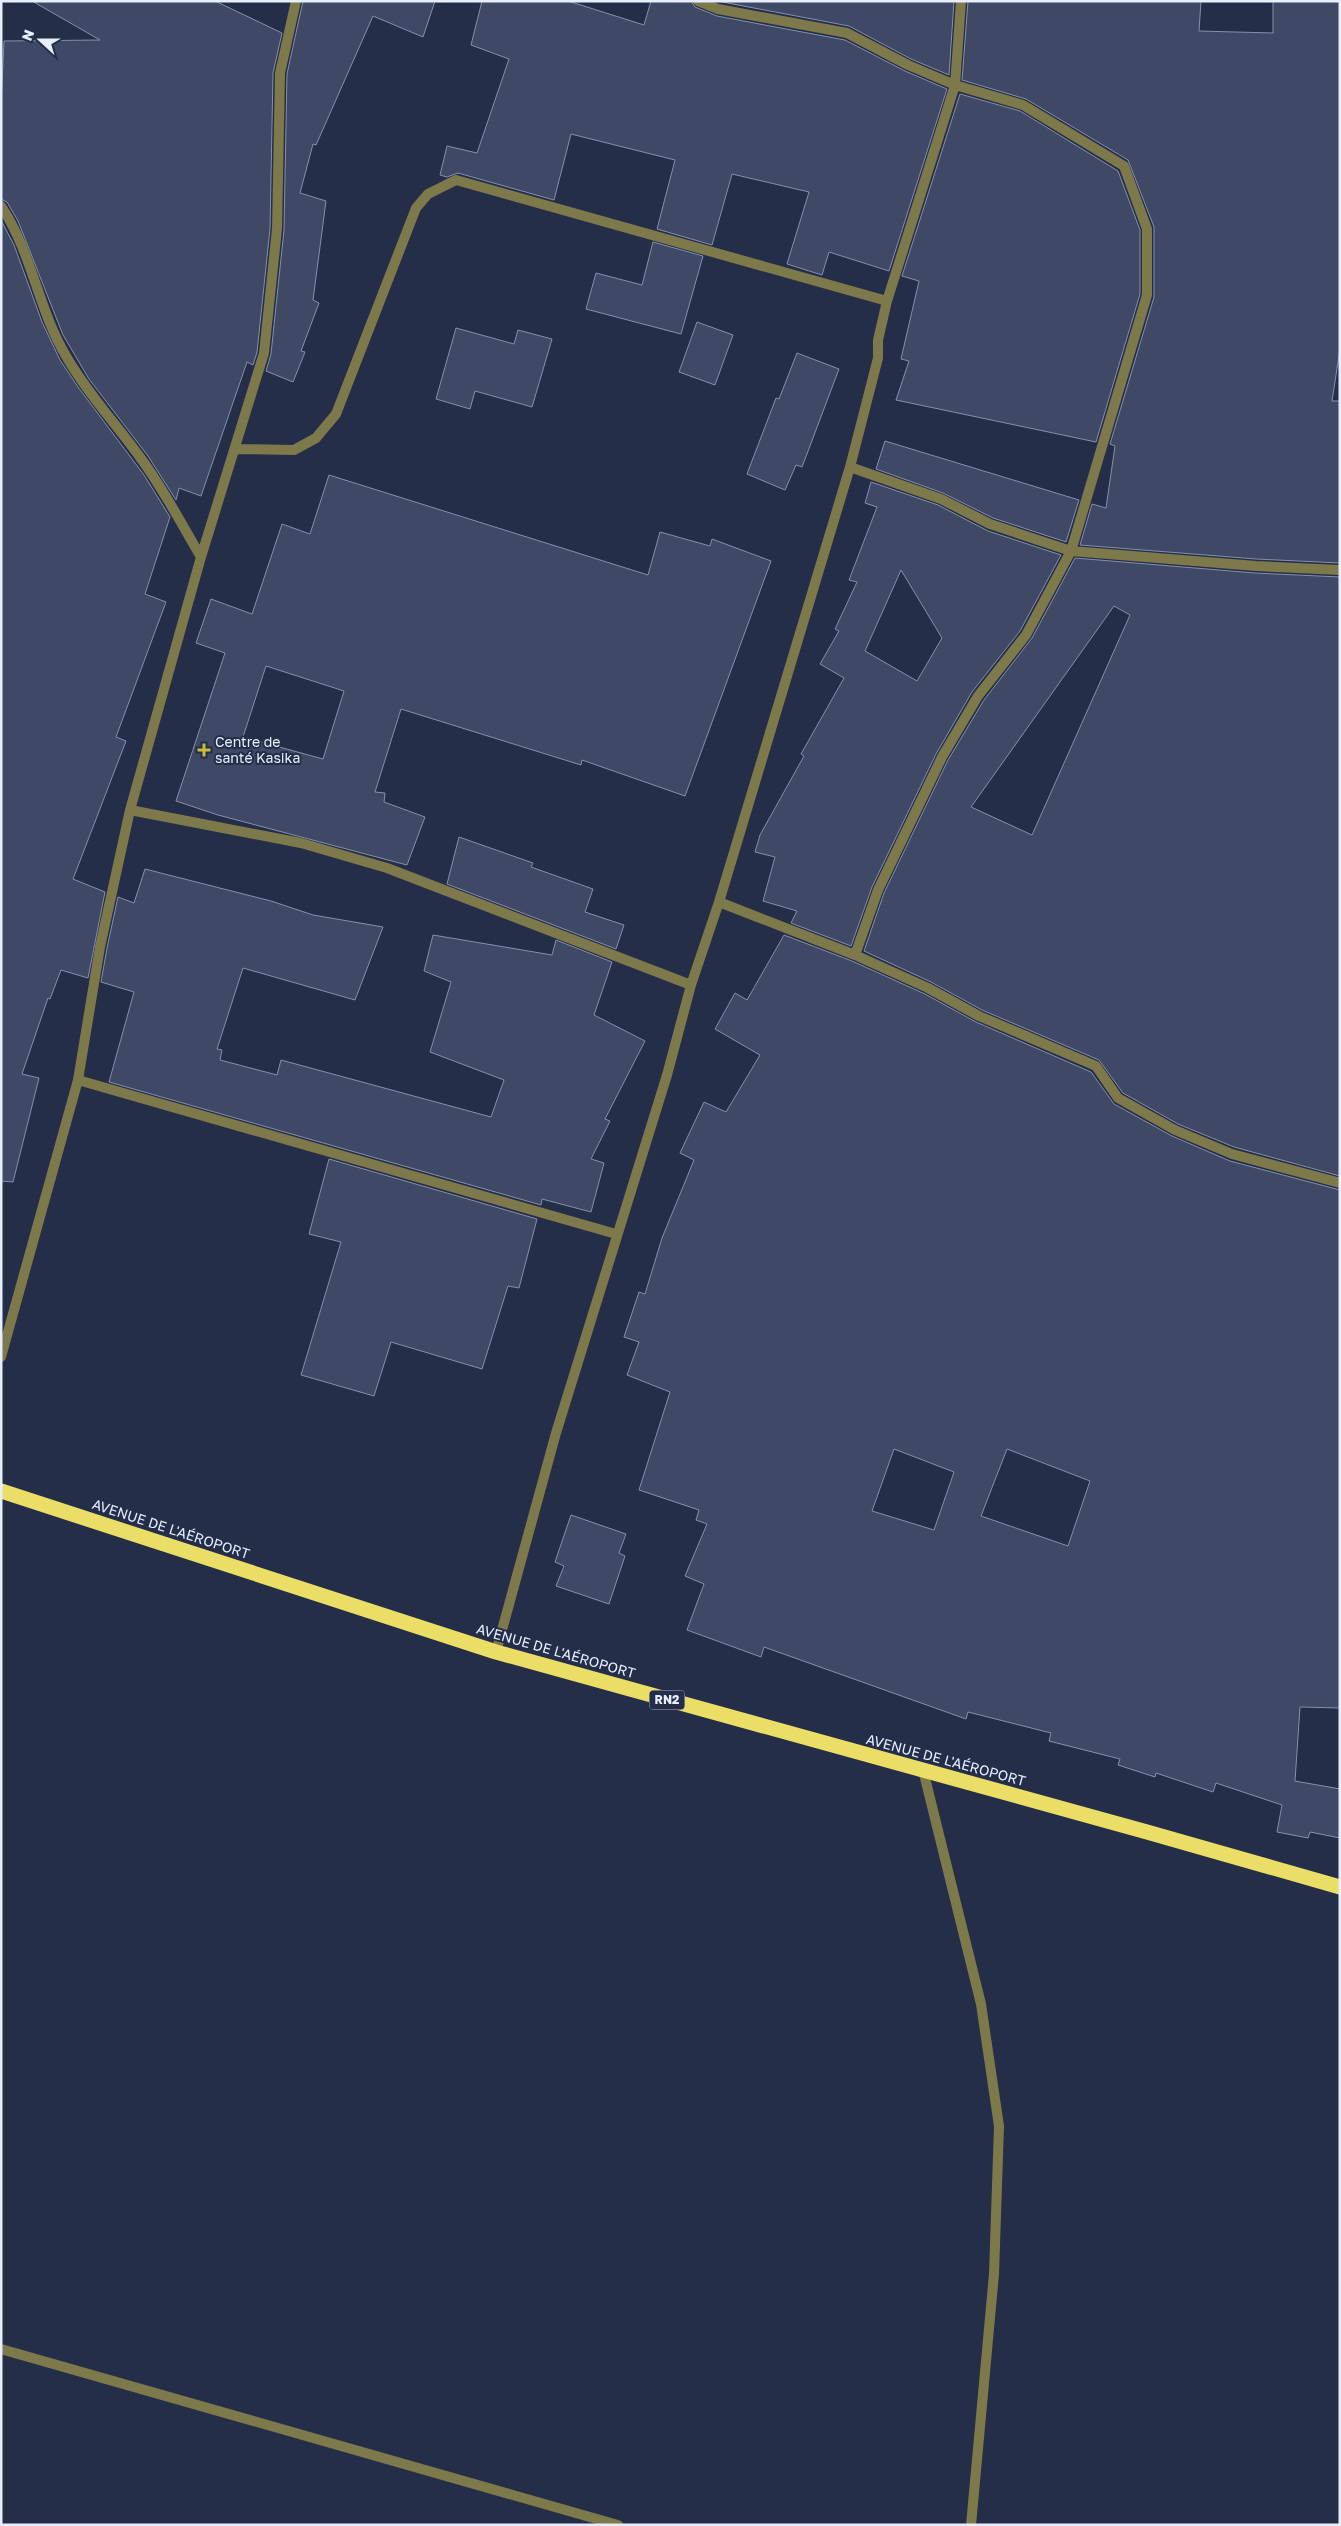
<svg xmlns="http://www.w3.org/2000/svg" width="1341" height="2526" font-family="'Golos Text',sans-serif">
<rect width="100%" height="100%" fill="#242e48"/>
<!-- building -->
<path fill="#3f4965" stroke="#8490af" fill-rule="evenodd" d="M 32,1 L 215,1 L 282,33 L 273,73 L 270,229 L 257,352 L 253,365 L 247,362 L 201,496 L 179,488 L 176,500 L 148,456 L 89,379 L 63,335 L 18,221 L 7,202 L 1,199 L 1,105 L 4,41 L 100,40 Z
M 303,1 L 435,1 L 423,37 L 373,16 L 316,145 L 313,144 L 300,193 L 326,201 L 313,300 L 319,303 L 301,351 L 305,352 L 293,382 L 266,371 L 271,354 L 284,230 L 287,74 Z
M 482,1 L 568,1 L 644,25 L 651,1 L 691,1 L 695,7 L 717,16 L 845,40 L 905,71 L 947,89 L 889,271 L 829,252 L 822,275 L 787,264 L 809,192 L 732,174 L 712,245 L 657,229 L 675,160 L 571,134 L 554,200 L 458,173 L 447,177 L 440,175 L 447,146 L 477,153 L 509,59 L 471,45 Z
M 717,1 L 954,1 L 949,75 L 911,59 L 849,26 Z
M 968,1 L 1201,1 L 1199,31 L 1273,33 L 1273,1 L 1340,1 L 1340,349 L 1332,401 L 1340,401 L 1340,563 L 1256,559 L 1080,545 L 1092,504 L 1106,508 L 1115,446 L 1110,444 L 1154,297 L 1154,227 L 1128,160 L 1026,99 L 962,80 Z
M 960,94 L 1020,111 L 1118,171 L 1140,230 L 1140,294 L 1096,442 L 896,400 L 909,361 L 901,359 L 919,281 L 902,276 Z
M 1,220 L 14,245 L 42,322 L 60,360 L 78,387 L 144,475 L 170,517 L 145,594 L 166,602 L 116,737 L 126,741 L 73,879 L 105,892 L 88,978 L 61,970 L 50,999 L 48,998 L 22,1074 L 39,1078 L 13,1182 L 1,1181 Z
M 653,242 L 703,256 L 681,334 L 586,309 L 596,273 L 642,285 Z
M 697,322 L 733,335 L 715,385 L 679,372 Z
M 456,328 L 514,344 L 518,330 L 552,339 L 532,407 L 475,391 L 470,409 L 436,399 Z
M 797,353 L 839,369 L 802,467 L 796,465 L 785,490 L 747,474 L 776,398 L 779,399 Z
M 885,441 L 1079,500 L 1066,542 L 993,518 L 943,493 L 876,469 Z
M 329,475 L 648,575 L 660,532 L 710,546 L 712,539 L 771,561 L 685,796 L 582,760 L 581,765 L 401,709 L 375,792 L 385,793 L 384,802 L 425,817 L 407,865 L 218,815 L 176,801 L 225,653 L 196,643 L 211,599 L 252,614 L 282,524 L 310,534 ZM 266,666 L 344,691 L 323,759 L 243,737 Z
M 871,482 L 938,505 L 988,531 L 1061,555 L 1020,631 L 972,692 L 936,754 L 872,887 L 851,946 L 791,923 L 797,911 L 763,901 L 775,857 L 755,852 L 760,835 L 804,756 L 801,754 L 844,678 L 820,664 L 839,631 L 835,629 L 857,582 L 849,580 L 877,507 L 865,503 ZM 901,570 L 942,638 L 917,681 L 865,651 Z
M 1075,558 L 1255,573 L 1340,577 L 1340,1176 L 1234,1147 L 1178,1124 L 1123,1093 L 1099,1060 L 982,1010 L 931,982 L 864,951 L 884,893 L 948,760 L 984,700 L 1032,638 ZM 1114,606 L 1130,615 L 1032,835 L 971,807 Z
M 459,837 L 533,863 L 531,867 L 593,889 L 585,912 L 624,925 L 616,949 L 447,884 Z
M 145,869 L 271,901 L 313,915 L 383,927 L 355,1000 L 243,968 L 217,1049 L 222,1050 L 220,1060 L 277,1075 L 281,1060 L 491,1117 L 504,1080 L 430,1052 L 451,982 L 424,971 L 433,935 L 552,955 L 556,940 L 612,962 L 594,1015 L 645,1041 L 605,1119 L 610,1121 L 591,1159 L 604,1163 L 591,1212 L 542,1199 L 541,1205 L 109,1082 L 134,992 L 101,982 L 107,948 L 118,897 L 134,903 Z
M 784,935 L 852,961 L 925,994 L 976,1022 L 1091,1072 L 1114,1104 L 1172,1136 L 1230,1161 L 1340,1190 L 1340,1708 L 1300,1707 L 1295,1781 L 1340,1789 L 1340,1838 L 1310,1832 L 1308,1838 L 1277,1832 L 1282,1805 L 1216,1783 L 1213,1792 L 1156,1773 L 1155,1777 L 1118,1765 L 1120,1759 L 1049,1741 L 1051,1733 L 968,1712 L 966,1719 L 764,1647 L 761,1657 L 687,1630 L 704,1584 L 685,1576 L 707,1524 L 696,1520 L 699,1510 L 639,1490 L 670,1392 L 627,1375 L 639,1342 L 624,1337 L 639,1292 L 645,1294 L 662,1238 L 694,1160 L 680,1153 L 704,1102 L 726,1112 L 760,1055 L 715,1029 L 735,993 L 747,1000 ZM 894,1449 L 954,1472 L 934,1530 L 872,1511 ZM 1007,1449 L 1090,1481 L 1068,1546 L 981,1516 Z
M 329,1159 L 537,1219 L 519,1288 L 508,1286 L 482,1369 L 391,1342 L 374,1396 L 301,1375 L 341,1242 L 309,1234 Z
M 571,1515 L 626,1534 L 619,1553 L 625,1556 L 609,1604 L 556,1586 L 564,1566 L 555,1562 Z"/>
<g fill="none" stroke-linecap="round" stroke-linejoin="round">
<!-- lane -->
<path stroke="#7d794b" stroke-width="10" d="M 923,1770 L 981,2004 L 999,2126 L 994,2274 L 971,2525
M 1,2349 L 618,2525"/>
<!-- street -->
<path stroke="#7d794b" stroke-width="10" d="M 698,1 L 718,9 L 847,33 L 908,65 L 955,85 L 1023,105 L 1124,166 L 1147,229 L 1147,295 L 1071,551 L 1026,635 L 978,696 L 942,757 L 878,890 L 855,955
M 1,206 C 32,252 38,309 66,356 C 87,393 117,425 142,460 C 164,490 182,525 201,557
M 887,301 L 955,85 L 961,1
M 235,449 L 294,450 L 316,438 L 336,414 L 416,208 L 428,194 L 456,180 L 887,301 L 878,340 L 878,358 L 850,467 L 719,902 L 691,985 L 667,1075 L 556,1433 L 496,1652
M 850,467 L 941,499 L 990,524 L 1071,551 L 1256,566 L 1340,570
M 130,810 L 301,843 L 387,868 L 691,985
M 719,902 L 855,955 L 928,988 L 979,1016 L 1096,1066 L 1118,1098 L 1175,1130 L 1232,1154 L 1340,1183
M 78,1080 L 616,1234
M 1,1357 L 78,1080 L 100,947 L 130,810 L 201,557 L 264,353 L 277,229 L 280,73 L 296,1"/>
<!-- highway -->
<path stroke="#ebde66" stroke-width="15" d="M 1,1491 L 496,1652 L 1147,1832 L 1340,1887"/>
</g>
<!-- markers -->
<path fill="#c8bb3b" stroke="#242e48" stroke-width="2" d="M201.5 742.5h5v5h5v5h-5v5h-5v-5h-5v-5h5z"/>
<g text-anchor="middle" stroke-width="4" stroke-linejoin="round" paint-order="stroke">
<!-- shield labels -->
<rect fill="#242e48" stroke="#acb4c8" stroke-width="1" x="649.5" y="1690.5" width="35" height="19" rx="4"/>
<g font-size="12" font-weight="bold" fill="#e7eeff">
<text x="667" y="1704">RN2</text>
</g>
<!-- poi labels -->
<g font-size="14" fill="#e7eeff" stroke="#242e48" text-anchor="start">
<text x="215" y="747">Centre de<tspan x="215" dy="16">santé Kasika</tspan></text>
</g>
<!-- street labels -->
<g font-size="14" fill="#e7eeff" stroke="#242e48">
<text transform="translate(171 1529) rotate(18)" y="5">AVENUE DE L'AÉROPORT</text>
<text transform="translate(556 1651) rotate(16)" y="5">AVENUE DE L'AÉROPORT</text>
<text transform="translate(946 1760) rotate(15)" y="5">AVENUE DE L'AÉROPORT</text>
</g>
</g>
<!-- border -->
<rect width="1341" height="2526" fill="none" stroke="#e7eeff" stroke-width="5"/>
<!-- north arrow -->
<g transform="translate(40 40) rotate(291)" stroke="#242e48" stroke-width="4" paint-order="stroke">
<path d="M0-4L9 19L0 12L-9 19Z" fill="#e7eeff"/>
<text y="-8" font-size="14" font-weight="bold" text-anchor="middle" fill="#e7eeff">N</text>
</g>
</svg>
